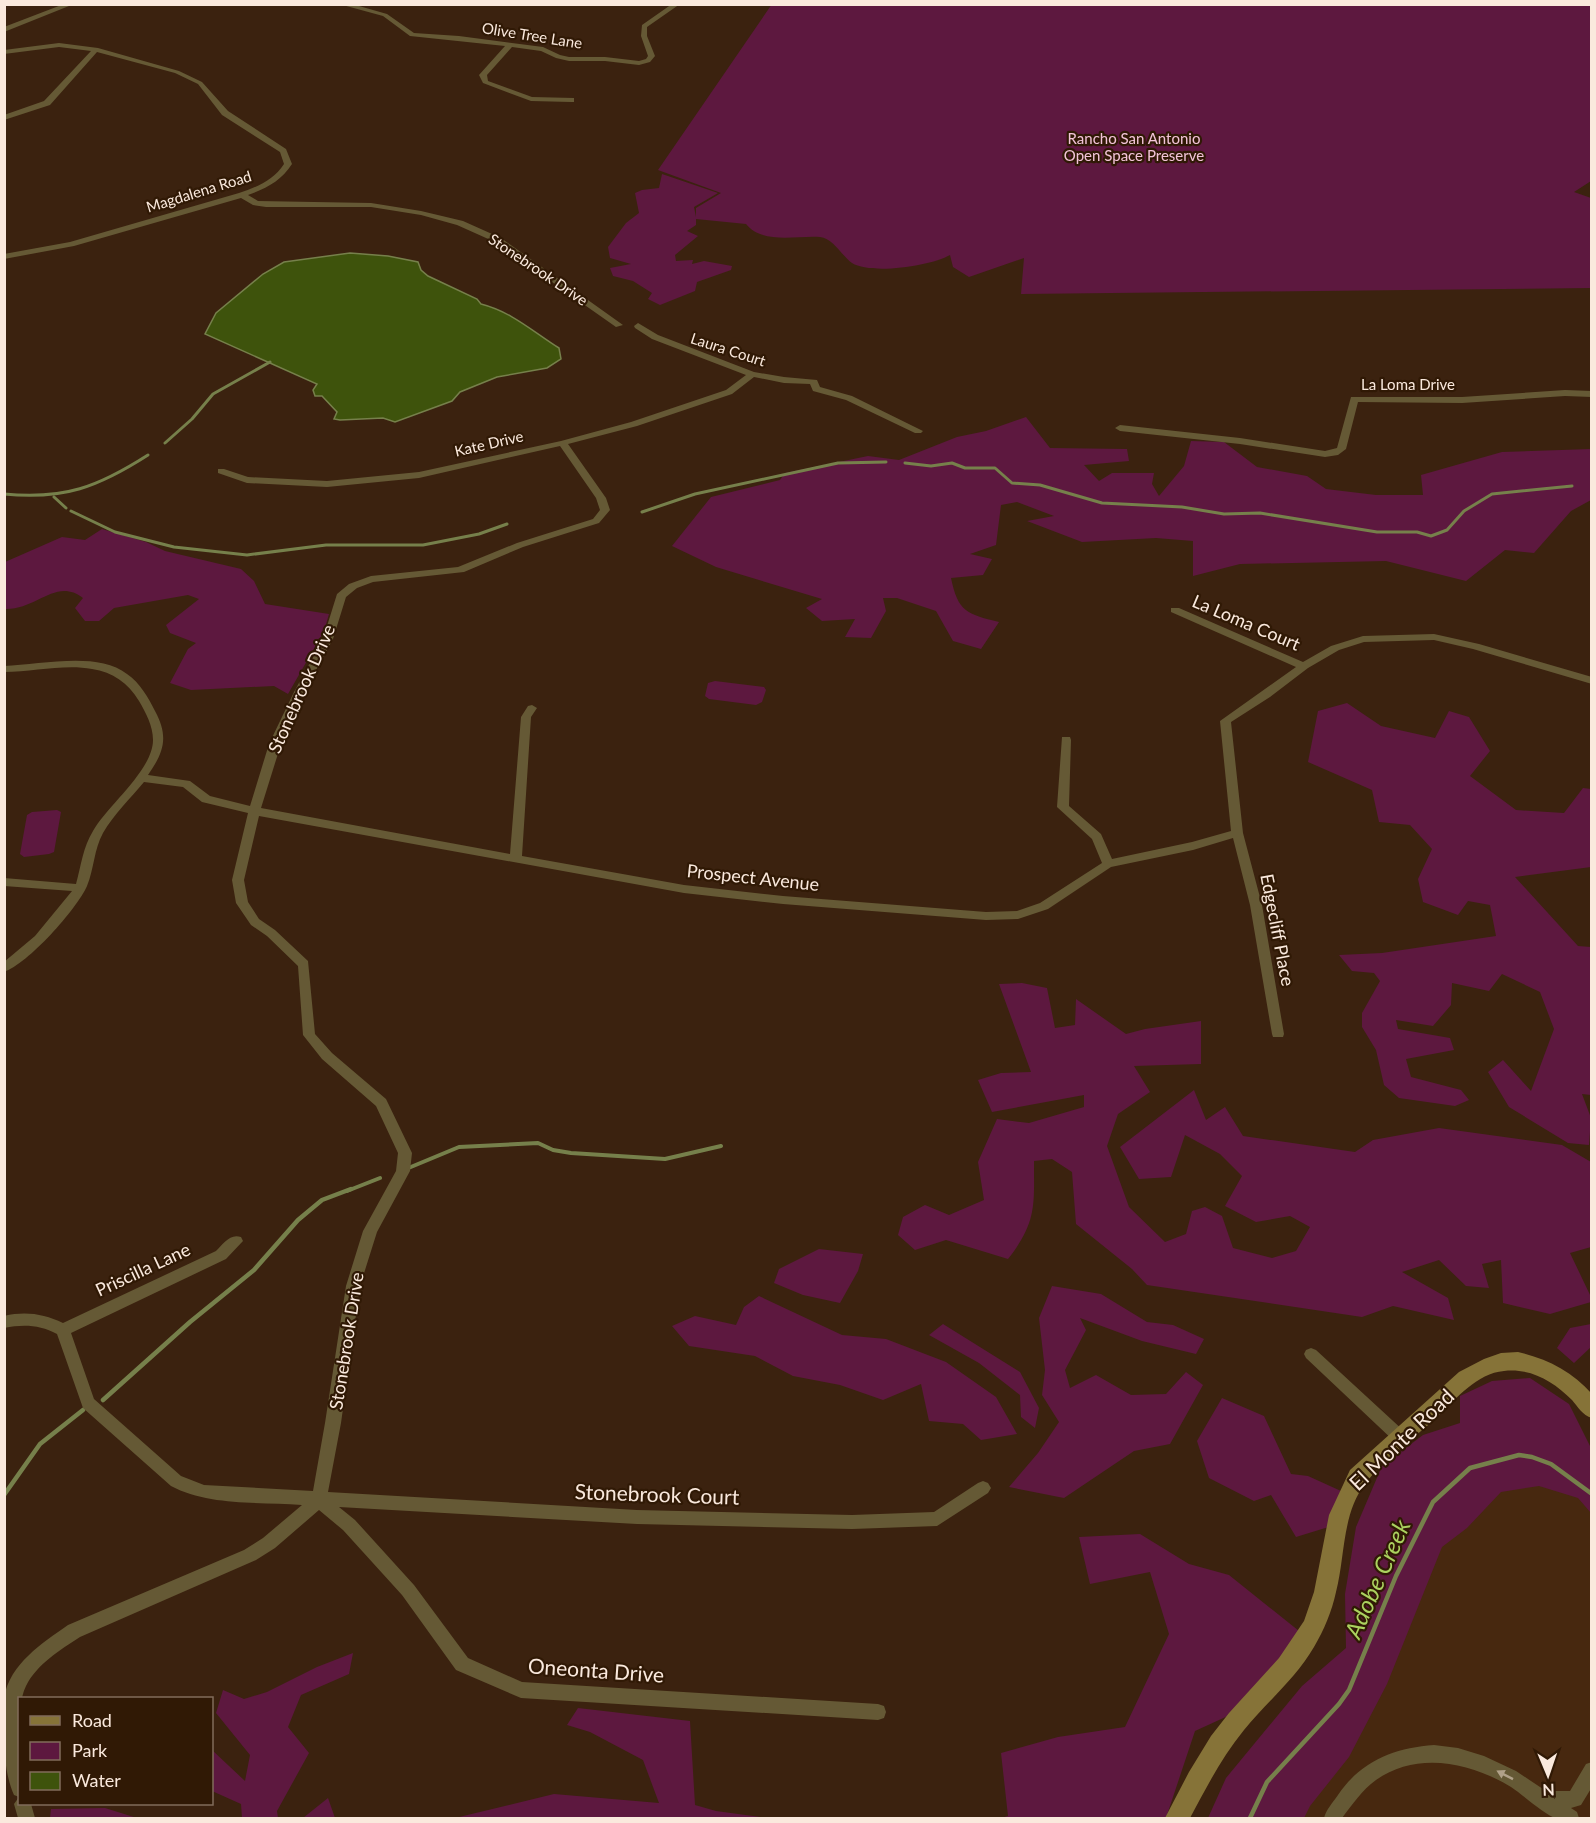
<svg xmlns="http://www.w3.org/2000/svg" width="1596" height="1823" font-family="Lato,sans-serif">
<rect width="100%" height="100%" fill="#3b220f"/>
<!-- built -->
<path fill="#47280f" d="M 1539,1470 L 1592,1503 L 1591,1818 L 1262,1818 L 1448,1505 Z"/>
<!-- green -->
<path fill="#5d183f" d="M 772,4 L 1591,5 L 1591,181 L 1574,192 L 1591,198 L 1591,288 L 1021,294 L 1024,258 L 969,277 L 953,267 L 950,255 C 931,266 871,275 852,263 C 842,256 833,238 820,237 C 798,235 763,245 746,224 L 696,219 L 696,225 L 687,231 L 698,236 L 675,255 L 676,261 L 693,260 L 692,264 L 704,261 L 732,266 L 731,270 L 697,282 L 695,291 L 660,305 L 648,299 L 652,293 L 633,281 L 613,276 L 610,268 L 631,264 L 610,258 L 608,247 L 626,223 L 639,213 L 635,193 L 642,190 L 659,188 L 662,174 L 718,193 L 694,207 L 696,217 L 696,208 L 721,193 L 658,170 Z
M 1026,417 L 1050,448 L 1127,449 L 1129,461 L 1084,465 L 1099,481 L 1112,473 L 1154,473 L 1152,484 L 1159,496 L 1184,466 L 1191,441 L 1224,442 L 1257,467 L 1307,476 L 1326,489 L 1376,495 L 1423,495 L 1421,475 L 1502,452 L 1591,449 L 1591,500 L 1571,511 L 1534,553 L 1505,550 L 1466,581 L 1386,561 L 1240,564 L 1193,576 L 1193,541 L 1156,538 L 1082,542 L 1027,521 L 1054,516 L 1017,502 L 1001,505 L 996,545 L 970,554 L 992,559 L 983,575 L 951,578 C 958,612 967,614 999,622 L 981,649 L 953,641 L 936,611 L 897,598 L 883,598 L 886,611 L 871,638 L 845,637 L 855,619 L 822,621 L 806,608 L 822,599 L 716,567 L 672,546 L 711,497 L 780,480 L 785,473 L 868,456 L 899,460 L 957,437 L 986,431 Z
M 102,529 L 146,542 L 165,551 L 241,569 L 254,581 L 265,604 L 329,614 L 324,631 L 288,694 L 274,686 L 191,690 L 170,683 L 188,649 L 196,643 L 170,633 L 166,625 L 199,599 L 188,595 L 114,608 L 99,621 L 85,621 L 75,608 L 83,598 C 56,577 37,610 5,609 L 5,562 L 62,537 L 85,540 Z
M 715,681 L 764,687 L 766,690 L 762,702 L 756,705 L 709,699 L 705,696 L 708,683 Z
M 1347,703 L 1381,726 L 1435,738 L 1449,711 L 1469,717 L 1490,751 L 1470,776 L 1516,810 L 1564,813 L 1583,788 L 1591,789 L 1591,867 L 1515,877 L 1578,946 L 1591,947 L 1591,1095 L 1582,1094 L 1591,1118 L 1589,1145 L 1568,1143 L 1509,1107 L 1488,1072 L 1503,1060 L 1531,1091 L 1554,1029 L 1540,992 L 1502,974 L 1489,991 L 1452,983 L 1451,1005 L 1433,1026 L 1396,1020 L 1398,1029 L 1450,1038 L 1454,1050 L 1406,1059 L 1411,1077 L 1461,1090 L 1469,1100 L 1455,1106 L 1399,1098 L 1384,1085 L 1376,1050 L 1362,1027 L 1362,1013 L 1380,981 L 1374,973 L 1352,971 L 1339,955 L 1382,953 L 1496,936 L 1490,905 L 1468,901 L 1458,915 L 1423,902 L 1418,879 L 1432,849 L 1410,825 L 1379,822 L 1372,790 L 1308,762 L 1318,711 Z
M 57,810 L 61,812 L 54,852 L 49,854 L 24,857 L 20,854 L 27,815 L 32,812 Z
M 1022,983 L 1047,988 L 1055,1028 L 1075,1025 L 1076,999 L 1126,1034 L 1145,1029 L 1201,1021 L 1201,1064 L 1134,1066 L 1150,1092 L 1118,1114 L 1107,1146 L 1129,1207 L 1165,1242 L 1186,1234 L 1192,1211 L 1205,1207 L 1222,1216 L 1233,1248 L 1272,1258 L 1296,1251 L 1310,1227 L 1290,1216 L 1256,1222 L 1225,1206 L 1242,1176 L 1220,1154 L 1185,1135 L 1171,1177 L 1139,1179 L 1120,1147 L 1194,1090 L 1206,1120 L 1225,1107 L 1243,1136 L 1355,1152 L 1373,1140 L 1439,1128 L 1562,1145 L 1591,1162 L 1591,1247 L 1570,1253 L 1591,1297 L 1591,1302 L 1550,1314 L 1503,1303 L 1501,1260 L 1482,1264 L 1489,1288 L 1466,1286 L 1439,1260 L 1402,1272 L 1448,1298 L 1454,1320 L 1393,1306 L 1362,1317 L 1147,1285 L 1132,1269 L 1076,1224 L 1072,1172 L 1052,1159 L 1034,1161 C 1034,1206 1037,1222 1008,1259 L 946,1240 L 915,1250 L 898,1235 L 903,1217 L 925,1205 L 949,1215 L 984,1200 L 978,1162 L 997,1119 L 1029,1123 L 1084,1107 L 1084,1095 L 992,1112 L 978,1080 L 1001,1073 L 1031,1072 L 999,984 Z
M 819,1249 L 863,1254 L 858,1271 L 840,1303 L 803,1295 L 774,1283 L 779,1269 Z
M 1052,1286 L 1101,1294 L 1147,1322 L 1173,1325 L 1204,1339 L 1196,1354 L 1142,1341 L 1080,1318 L 1086,1330 L 1065,1370 L 1070,1388 L 1096,1375 L 1131,1395 L 1166,1394 L 1186,1372 L 1203,1385 L 1170,1444 L 1134,1451 L 1064,1498 L 1009,1487 L 1038,1453 L 1059,1422 L 1042,1395 L 1045,1370 L 1039,1318 Z
M 759,1296 L 842,1335 L 886,1339 L 946,1362 L 996,1397 L 1017,1434 L 981,1440 L 963,1424 L 929,1421 L 921,1384 L 883,1400 L 840,1385 L 793,1376 L 755,1356 L 689,1346 L 672,1326 L 695,1316 L 736,1325 L 744,1307 Z
M 943,1324 L 1020,1372 L 1039,1408 L 1035,1428 L 1021,1417 L 1020,1395 L 979,1363 L 929,1335 Z
M 1591,1324 L 1591,1347 L 1574,1363 L 1557,1348 L 1570,1328 Z
M 1530,1378 L 1569,1404 L 1591,1448 L 1591,1513 L 1578,1498 L 1539,1486 L 1501,1492 L 1467,1528 L 1442,1547 L 1387,1684 L 1349,1757 L 1310,1806 L 1304,1818 L 1208,1818 L 1226,1778 L 1302,1686 L 1346,1648 L 1345,1594 L 1356,1527 L 1382,1466 L 1423,1435 L 1460,1423 L 1460,1396 L 1492,1381 Z
M 1222,1398 L 1264,1416 L 1291,1474 L 1308,1476 L 1341,1491 L 1335,1525 L 1296,1537 L 1271,1495 L 1254,1501 L 1209,1478 L 1197,1441 Z
M 1140,1534 L 1189,1564 L 1229,1575 L 1299,1631 L 1267,1698 L 1195,1731 L 1166,1818 L 1001,1818 L 1008,1816 L 1001,1753 L 1058,1737 L 1125,1727 L 1169,1634 L 1150,1572 L 1090,1584 L 1079,1537 Z
M 353,1653 L 349,1674 L 301,1695 L 288,1727 L 309,1753 L 277,1811 L 278,1818 L 242,1818 L 241,1804 L 212,1791 L 212,1750 L 245,1781 L 250,1755 L 216,1713 L 223,1690 L 244,1699 L 267,1692 L 317,1667 Z
M 578,1708 L 690,1721 L 695,1805 L 716,1811 L 768,1818 L 455,1818 L 554,1794 L 659,1803 L 643,1760 L 590,1732 L 567,1725 Z
M 328,1798 L 335,1818 L 303,1818 Z
M 105,1808 L 137,1818 L 50,1818 L 51,1809 Z"/>
<!-- water -->
<path fill="#3e530c" stroke="#76804b" stroke-width="1.5" d="M 350,253 L 388,256 L 418,262 L 421,270 L 428,276 L 477,299 L 481,304 C 512,312 532,331 559,348 L 561,359 L 547,368 L 497,377 L 460,392 L 452,401 L 395,422 L 383,418 L 340,420 L 334,419 L 337,412 L 322,396 L 315,396 L 313,390 L 317,384 L 205,334 L 216,313 L 263,274 L 284,262 Z"/>
<g fill="none" stroke-linecap="round" stroke-linejoin="round">
<!-- stream-far2 -->
<path stroke="#76804b" stroke-width="3" d="M 165,443 L 192,419 L 213,394 L 270,362
M 905,463 L 931,466 L 952,463 L 965,468 L 995,468 L 1012,483 L 1040,485
M 1040,485 L 1102,503 L 1182,507 L 1224,514 L 1260,513 L 1377,532 L 1417,532 L 1431,536 L 1447,530 L 1464,511 L 1492,494 L 1572,486
M 4,494 C 64,500 98,487 148,455
M 54,497 L 66,508
M 71,511 L 115,532 L 174,547 L 247,555 L 326,545 L 423,545 L 479,534 L 507,524
M 642,512 L 695,494 L 838,463 L 886,462"/>
<!-- stream-far1 -->
<path stroke="#76804b" stroke-width="4" d="M 406,1169 L 459,1147 L 538,1143 L 553,1150 L 571,1153 L 665,1159 L 721,1146
M 347,1191 L 380,1178"/>
<!-- stream -->
<path stroke="#76804b" stroke-width="4.5" d="M 103,1400 L 190,1322 L 254,1270 L 298,1220 L 322,1200 L 351,1189
M 4,1495 L 40,1444 L 83,1410
M 1250,1818 L 1267,1782 L 1339,1704 L 1349,1690 L 1396,1576 L 1433,1502 L 1470,1468 L 1519,1455 L 1532,1457 L 1551,1464 L 1592,1494"/>
<!-- street -->
<path fill="#655935" fill-rule="evenodd" d="M 64,4 L 74,4 L 4,32 L 4,27 Z
M 339,4 L 352,4 L 387,14 L 414,33 L 459,36 L 543,47 L 560,55 L 569,57 L 605,57 L 639,61 L 646,59 L 648,56 L 641,36 L 642,25 L 672,4 L 680,4 L 647,27 L 647,36 L 655,56 L 650,62 L 639,65 L 605,61 L 569,61 L 556,58 L 541,51 L 512,47 L 487,75 L 488,81 L 532,97 L 574,98 L 574,102 L 571,102 L 531,101 L 483,83 L 479,75 L 505,46 L 410,36 L 383,16 Z
M 59,43 L 98,48 L 179,71 L 202,82 L 228,111 L 286,149 L 292,164 C 281,181 267,188 248,195 L 258,201 L 371,203 L 421,211 L 463,221 L 501,238 L 623,325 L 616,327 L 495,242 L 457,225 L 421,215 L 371,207 L 266,207 L 253,205 L 241,198 L 74,246 L 4,259 L 4,254 L 70,242 L 239,193 C 257,187 274,180 284,164 L 280,152 L 222,115 L 198,84 L 175,73 L 97,52 L 50,105 L 4,120 L 4,115 L 44,101 L 91,51 L 59,47 L 4,54 L 4,50 Z
M 638,323 L 658,335 L 754,372 L 784,377 L 817,380 L 820,387 L 852,396 L 923,431 L 921,433 L 915,433 L 846,400 L 813,391 L 810,384 L 784,383 L 754,377 L 732,394 L 637,426 L 568,444 L 606,498 L 610,510 L 599,523 L 523,547 L 464,572 L 373,582 L 357,588 L 346,597 L 333,639 L 304,692 L 281,744 L 261,808 L 510,854 L 521,717 L 528,706 L 532,705 L 537,708 L 531,717 L 522,856 L 684,885 L 783,896 L 986,912 L 1017,911 L 1040,903 L 1102,863 L 1092,839 L 1057,807 L 1062,737 L 1070,737 L 1071,740 L 1069,806 L 1101,834 L 1112,859 L 1192,842 L 1231,831 L 1220,721 L 1296,667 L 1171,612 L 1171,608 L 1179,608 L 1303,662 L 1331,646 L 1363,636 L 1434,634 L 1479,644 L 1592,677 L 1592,684 L 1473,649 L 1434,640 L 1364,642 L 1339,650 L 1308,668 L 1270,697 L 1231,722 L 1243,833 L 1262,905 L 1284,1034 L 1283,1037 L 1273,1037 L 1272,1034 L 1250,905 L 1233,838 L 1193,850 L 1111,867 L 1048,909 L 1018,919 L 986,920 L 783,904 L 684,893 L 259,816 L 244,880 L 248,902 L 259,919 L 275,930 L 308,961 L 315,1034 L 332,1053 L 386,1099 L 412,1153 L 410,1171 L 377,1232 L 360,1286 L 341,1423 L 328,1492 L 637,1510 L 852,1515 L 934,1512 L 978,1483 L 983,1481 L 988,1483 L 991,1488 L 988,1493 L 937,1526 L 852,1529 L 637,1524 L 339,1507 L 355,1520 L 414,1585 L 468,1658 L 522,1682 L 878,1704 L 884,1706 L 886,1712 L 884,1718 L 878,1720 L 521,1698 L 456,1670 L 402,1595 L 343,1530 L 319,1510 L 275,1548 L 256,1560 L 80,1637 C 60,1650 37,1664 26,1686 C 14,1709 20,1773 20,1804 L 31,1804 L 35,1818 L 18,1818 L 14,1804 L 19,1797 L 14,1795 C 6,1777 4,1755 4,1735 C 4,1723 3,1709 4,1697 C 10,1664 42,1643 68,1625 L 244,1550 L 263,1538 L 302,1505 C 260,1502 208,1506 171,1486 L 83,1408 L 57,1334 C 40,1325 24,1324 4,1328 L 4,1316 C 26,1311 44,1314 63,1323 L 216,1251 C 223,1244 230,1233 241,1237 L 243,1241 L 226,1259 L 71,1333 L 94,1399 L 181,1476 L 204,1485 L 313,1491 L 325,1423 L 346,1286 L 363,1231 L 396,1171 L 398,1153 L 376,1106 L 322,1059 L 303,1035 L 298,966 L 267,936 L 251,925 L 236,903 L 232,880 L 248,813 L 202,802 L 183,787 L 144,782 C 130,799 114,814 103,833 C 94,849 94,869 87,886 C 77,909 28,964 4,972 L 4,962 L 35,936 L 72,891 L 4,886 L 4,878 L 76,884 C 81,866 83,847 93,831 C 108,805 153,770 153,740 C 153,726 146,713 139,701 C 128,683 113,672 92,669 C 64,664 33,672 4,672 L 4,666 C 41,665 97,651 127,674 C 140,683 148,697 155,711 C 169,737 164,752 148,775 L 190,781 L 210,796 L 250,806 L 269,744 L 294,692 L 323,639 L 337,594 L 349,584 L 371,576 L 458,567 L 517,543 L 593,519 L 600,510 L 596,498 L 560,446 L 419,478 L 327,487 L 247,483 L 218,473 L 218,469 L 224,469 L 248,477 L 327,481 L 419,472 L 561,441 L 631,422 L 726,390 L 746,375 L 652,339 L 635,328 L 634,326 Z
M 1565,390 L 1592,391 L 1592,397 L 1565,396 L 1462,403 L 1358,402 L 1346,449 L 1338,455 L 1325,457 L 1240,444 L 1120,431 L 1115,428 L 1120,425 L 1240,438 L 1325,451 L 1337,448 L 1351,397 L 1462,397 Z
M 1311,1348 L 1316,1350 L 1405,1432 L 1408,1437 L 1405,1442 L 1400,1444 L 1395,1442 L 1306,1358 L 1304,1354 L 1306,1350 Z
M 1434,1745 L 1458,1748 L 1484,1756 L 1516,1771 L 1543,1789 L 1556,1791 L 1570,1791 L 1586,1764 L 1592,1762 L 1592,1787 L 1581,1805 L 1571,1808 L 1577,1812 L 1579,1818 C 1573,1818 1563,1820 1556,1818 C 1546,1816 1522,1794 1511,1787 C 1470,1762 1417,1751 1376,1780 C 1362,1790 1352,1805 1342,1818 L 1324,1818 C 1326,1810 1333,1802 1338,1795 C 1361,1761 1394,1748 1434,1745 Z"/>
<!-- secondary -->
<path fill="#867338" fill-rule="evenodd" d="M 1518,1352 C 1547,1359 1572,1371 1592,1394 L 1592,1418 C 1582,1415 1578,1407 1572,1400 C 1553,1381 1531,1368 1504,1371 C 1477,1373 1456,1399 1438,1416 C 1416,1437 1383,1460 1365,1484 C 1342,1513 1345,1558 1336,1592 C 1332,1611 1324,1630 1314,1647 C 1296,1678 1267,1702 1244,1730 C 1222,1757 1206,1788 1190,1818 L 1165,1818 L 1189,1772 L 1211,1736 L 1229,1713 L 1279,1658 L 1304,1621 L 1314,1592 L 1329,1515 L 1350,1470 L 1459,1372 L 1484,1359 L 1501,1353 Z"/>
</g>
<!-- one-way arrows -->
<defs><path id="oneway-solid" d="M-6-.8H1V-3.2L6.5 0L1 3.2V.8H-6Z" transform="scale(1.5)"/></defs>
<use fill="#b0a189" href="#oneway-solid" transform="translate(1505 1775) rotate(-153)"/>
<g text-anchor="middle" stroke-width="4.5" stroke-linejoin="round" paint-order="stroke">
<!-- far-street labels -->
<g font-size="15" fill="#fae9dd" stroke="#301905">
<text transform="translate(532 36) rotate(9)" y="5">Olive Tree Lane</text>
<text transform="translate(199 192) rotate(-17)" y="5">Magdalena Road</text>
<text transform="translate(538 270) rotate(34)" y="5">Stonebrook Drive</text>
<text transform="translate(728 350) rotate(18)" y="5">Laura Court</text>
<text x="1408" y="390">La Loma Drive</text>
<text transform="translate(489 444) rotate(-13)" y="5">Kate Drive</text>
</g>
<!-- far-park labels -->
<g font-size="15" fill="#f3c4d9" stroke="#301905">
<text x="1134" y="144">Rancho San Antonio<tspan x="1134" dy="17">Open Space Preserve</tspan></text>
</g>
<!-- street labels -->
<g font-size="18" fill="#fae9dd" stroke="#301905">
<text transform="translate(1246 623) rotate(23)" y="6">La Loma Court</text>
<text transform="translate(302 689) rotate(-66)" y="6">Stonebrook Drive</text>
<text transform="translate(753 878) rotate(6)" y="6">Prospect Avenue</text>
<text transform="translate(1277 930) rotate(79)" y="6">Edgecliff Place</text>
<text transform="translate(143 1270) rotate(-25)" y="6">Priscilla Lane</text>
<text transform="translate(347 1341) rotate(-81)" y="6">Stonebrook Drive</text>
</g>
<!-- near-street labels -->
<g font-size="21" fill="#fae9dd" stroke="#301905">
<text transform="translate(1402 1440) rotate(-44)" y="7">El Monte Road</text>
<text transform="translate(657 1495) rotate(2)" y="7">Stonebrook Court</text>
<text transform="translate(596 1671) rotate(4)" y="7">Oneonta Drive</text>
</g>
<!-- near-water labels -->
<g font-size="24" font-style="italic" fill="#abd25f" stroke="#301905">
<text transform="translate(1378 1579) rotate(-66)" y="8">Adobe Creek</text>
</g>
</g>
<!-- border -->
<rect width="1596" height="1823" fill="none" stroke="#fae9dd" stroke-width="12"/>
<!-- legend -->
<rect x="18" y="1697" width="195" height="108" fill="#301905" stroke="#816c5b" stroke-width="1.5"/>
<rect x="30" y="1716" width="30" height="9" fill="#867338" stroke="#816c5b" stroke-width="1.5"/>
<text x="72" y="1727" font-size="18" fill="#fae9dd">Road</text>
<rect x="30" y="1742" width="30" height="18" fill="#5d183f" stroke="#816c5b" stroke-width="1.5"/>
<text x="72" y="1757" font-size="18" fill="#fae9dd">Park</text>
<rect x="30" y="1772" width="30" height="18" fill="#3e530c" stroke="#816c5b" stroke-width="1.5"/>
<text x="72" y="1787" font-size="18" fill="#fae9dd">Water</text>
<!-- north arrow -->
<g transform="translate(1548 1775) rotate(178)" stroke="#301905" stroke-width="4.5" paint-order="stroke">
<path d="M0-4.5L10 22L0 15L-10 22Z" fill="#fae9dd"/>
<text y="-9" font-size="16" font-weight="bold" text-anchor="middle" fill="#fae9dd">N</text>
</g>
</svg>
